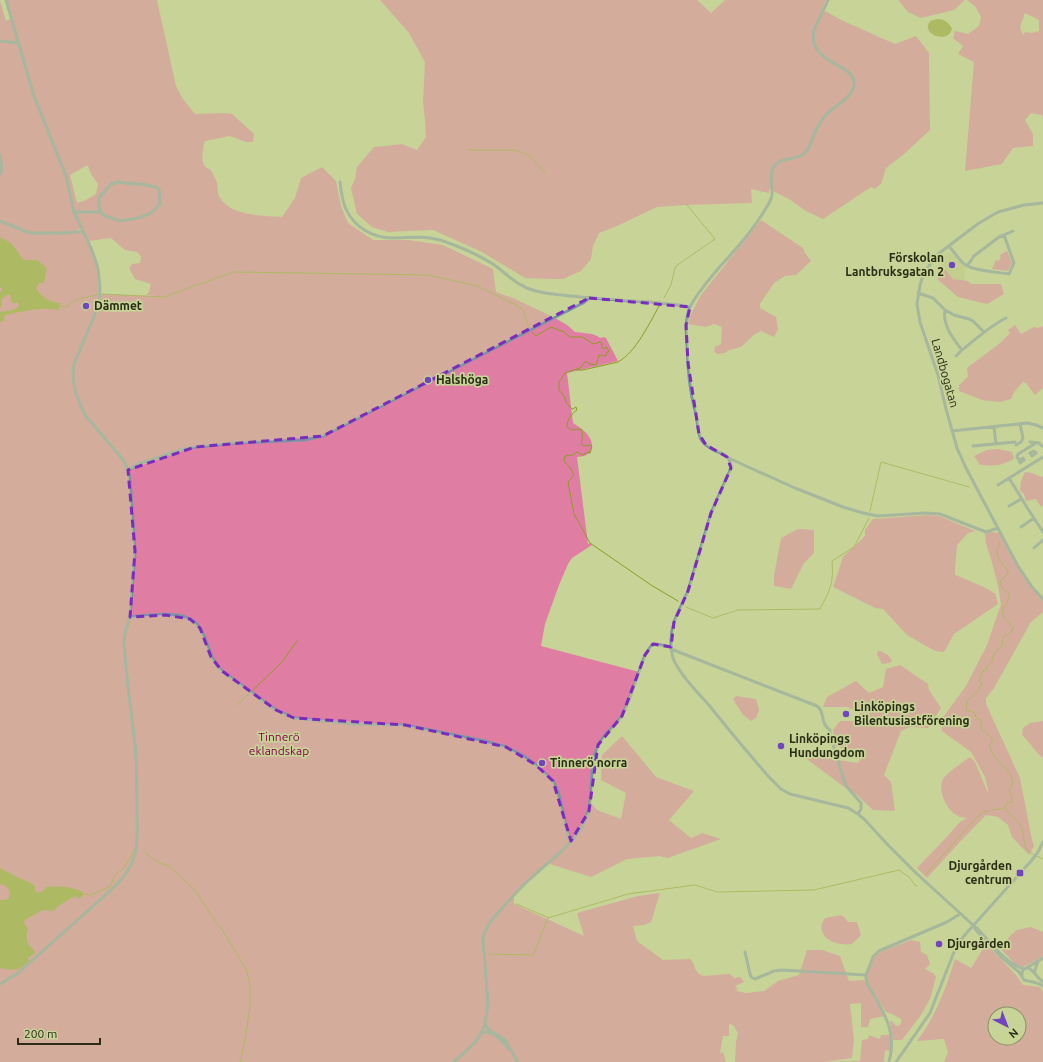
<svg xmlns="http://www.w3.org/2000/svg" width="1043" height="1062" font-family="Ubuntu,sans-serif">
<rect width="100%" height="100%" fill="#c8d397"/>
<!-- built -->
<path fill="#bcc784" d="M 948,253 L 955,256 L 965,267 L 964,281 L 953,279 L 939,262 Z"/>
<!-- green -->
<path fill="#df7da3" fill-rule="evenodd" d="M 7,0 L 157,0 L 176,86 L 183,99 L 195,114 L 224,113 L 232,114 L 254,134 L 253,142 L 246,142 L 230,136 L 205,141 C 203,146 201,160 204,165 C 206,168 207,168 210,169 C 212,173 216,178 217,183 C 218,187 217,194 220,198 C 231,216 264,216 282,217 L 295,198 L 301,178 L 322,167 L 336,181 L 341,206 L 348,223 L 373,240 L 408,240 L 443,245 L 493,269 L 496,292 L 513,298 L 553,317 L 567,325 L 575,332 L 592,334 L 597,336 L 600,338 L 604,337 L 606,338 L 618,361 L 567,373 L 573,423 C 584,430 597,439 590,453 L 584,456 L 577,457 L 588,544 L 590,543 L 592,545 L 572,558 L 568,564 L 559,585 L 545,624 L 541,646 L 639,672 C 633,688 629,705 620,718 C 613,730 601,736 596,750 C 591,767 593,785 590,802 L 597,810 L 621,819 L 626,793 L 601,780 L 602,755 L 622,736 L 656,777 L 694,791 L 669,820 L 691,838 L 702,833 L 721,839 L 668,858 L 659,856 L 627,859 L 591,877 L 550,864 L 554,858 L 530,878 L 514,896 L 514,904 L 584,936 L 577,913 L 638,896 L 660,893 L 651,922 L 644,925 L 633,926 L 637,941 L 663,960 L 690,959 L 694,964 L 695,969 L 699,974 L 704,976 L 730,974 L 734,978 L 740,977 L 744,982 L 735,986 L 738,989 L 736,991 L 746,993 L 764,991 L 778,981 L 799,975 L 807,950 L 822,950 L 840,956 L 849,981 L 864,980 L 885,1016 L 870,1019 L 868,1027 L 861,1027 L 861,1003 L 850,1004 L 854,1040 L 852,1058 L 823,1062 L 860,1061 L 862,1040 L 868,1039 L 869,1035 L 880,1039 L 881,1035 L 890,1035 L 891,1042 L 890,1051 L 885,1050 L 884,1061 L 886,1062 L 735,1062 L 736,1042 L 738,1033 L 733,1025 L 729,1024 L 729,1036 L 723,1036 L 720,1053 L 723,1052 L 726,1062 L 0,1062 L 0,221 C 8,225 17,230 26,232 C 38,235 71,235 83,231 C 95,255 98,267 99,294 L 157,296 L 146,295 L 149,292 L 151,284 L 135,279 L 129,268 L 132,264 L 140,263 L 141,256 L 137,252 L 125,250 L 111,238 L 89,241 L 82,228 L 73,232 L 34,232 L 27,231 L 0,220 L 0,1 L 6,21 L 12,18 ZM 86,166 L 88,166 L 91,174 L 98,184 L 96,194 L 86,200 L 77,203 L 70,175 Z
M 380,0 L 697,0 L 711,13 L 725,0 L 826,0 L 822,9 L 839,19 L 895,44 L 916,36 L 929,53 L 930,130 L 904,154 L 886,168 L 881,184 L 875,189 L 871,187 L 823,219 L 806,211 L 789,199 L 769,189 L 769,193 L 751,189 L 752,203 L 686,205 L 657,207 L 617,226 L 599,233 L 593,246 L 591,259 L 581,271 L 563,279 L 553,279 L 525,278 L 482,252 L 433,230 L 388,232 L 372,227 L 357,214 L 351,188 L 355,179 L 357,167 L 374,147 L 402,144 L 417,150 L 426,137 L 425,120 L 423,102 L 425,62 L 409,33 Z
M 898,0 L 965,0 L 954,10 L 921,18 L 908,12 Z
M 967,0 L 1043,0 L 1043,118 L 1042,115 L 1031,113 L 1025,120 L 1033,134 L 1033,146 L 1013,148 L 1002,164 L 965,171 L 974,62 L 958,54 L 963,46 L 953,38 L 955,31 L 968,34 L 979,26 L 981,17 L 975,6 ZM 1025,13 L 1039,20 L 1039,31 L 1032,33 L 1025,32 L 1023,35 L 1020,27 Z
M 761,220 L 803,248 L 805,253 L 811,261 L 796,275 L 785,276 L 774,283 L 760,304 L 760,308 L 776,317 L 778,329 L 774,337 L 761,331 L 755,334 L 741,347 L 729,350 L 725,353 L 717,354 L 714,351 L 715,347 L 721,344 L 722,327 L 714,324 L 706,327 L 688,324 L 691,314 L 701,295 Z
M 1007,251 L 1012,263 L 1008,271 L 992,269 L 996,260 L 998,261 L 1001,258 L 1000,255 Z
M 945,269 L 953,279 L 968,281 L 971,284 L 1001,284 L 1004,294 L 987,304 L 958,297 L 937,279 Z
M 1015,325 L 1021,334 L 1034,327 L 1038,328 L 1043,326 L 1043,388 L 1035,395 L 1026,383 L 1023,382 L 1014,392 L 1011,399 L 1000,402 L 982,400 L 959,391 L 959,385 L 968,377 L 967,368 L 1000,343 L 1010,333 L 1008,330 Z
M 998,449 L 1012,452 L 1014,459 C 999,466 997,466 980,465 L 974,456 L 987,450 Z
M 1025,472 L 1032,473 L 1041,477 L 1043,476 L 1043,505 L 1041,507 L 1036,499 L 1026,501 L 1024,494 L 1020,491 L 1021,481 Z
M 929,515 L 939,516 L 975,531 L 968,533 L 957,545 L 955,569 L 955,575 C 962,577 967,580 974,583 C 982,586 986,588 994,593 L 995,593 L 998,604 L 954,634 L 944,652 L 935,651 L 907,635 L 883,609 L 875,608 L 833,587 L 843,557 L 865,536 L 865,530 L 873,519 Z
M 798,529 L 814,530 L 814,553 L 804,563 L 791,589 L 774,586 L 774,576 L 781,538 Z
M 991,532 L 999,533 L 1033,589 L 1043,601 L 1043,612 L 1031,622 L 994,688 L 986,698 L 986,704 L 1020,778 L 1032,840 L 1034,846 L 1029,855 L 1012,837 L 1008,825 L 998,817 L 986,815 L 956,846 L 927,878 L 917,868 L 943,841 L 960,822 L 967,818 C 964,817 960,818 958,816 C 947,811 937,791 943,779 C 946,774 964,761 970,757 L 975,762 L 988,793 L 988,789 L 985,777 L 971,752 L 942,731 L 941,720 L 966,686 L 987,645 L 1001,604 L 998,586 L 991,559 L 986,544 L 985,533 Z
M 878,651 L 881,651 L 889,656 L 892,661 L 889,663 L 882,664 L 877,654 Z
M 900,665 L 928,684 L 929,690 L 941,708 L 928,728 L 910,727 L 901,731 L 884,775 L 891,782 L 895,811 L 873,810 L 857,795 L 843,786 L 804,757 L 809,751 L 825,758 L 858,763 L 864,754 L 835,746 L 833,730 L 840,721 L 855,721 L 860,713 L 847,707 L 823,707 L 827,697 L 856,681 L 869,693 L 883,687 L 886,669 Z
M 736,696 L 756,699 L 759,710 L 756,718 L 751,721 L 743,715 L 733,699 Z
M 1043,721 L 1043,758 C 1035,752 1030,742 1022,735 L 1023,728 L 1030,723 Z
M 841,915 L 844,917 L 848,922 L 857,922 L 861,935 C 858,938 855,942 851,944 C 848,945 845,944 842,944 C 828,943 815,932 825,918 Z
M 1031,927 L 1043,932 L 1043,956 L 1031,963 L 1023,967 L 1015,964 L 1000,948 L 1010,936 L 1017,930 Z
M 911,940 L 920,942 L 921,952 L 927,955 L 930,964 L 925,969 L 933,973 L 936,977 L 930,999 L 921,1015 L 902,1040 L 893,1040 L 890,1021 L 892,1021 L 895,1025 L 898,1026 C 901,1024 902,1023 901,1019 L 892,1014 L 886,1012 L 869,985 L 867,979 L 867,973 L 873,960 L 877,955 L 883,951 Z
M 986,944 L 1016,975 L 1023,985 L 1040,987 L 1043,992 L 1043,1062 L 944,1062 L 948,1052 L 944,1039 L 917,1041 C 937,1014 945,990 955,959 L 971,968 ZM 995,1014 L 1019,1014 L 1019,1038 L 995,1038 Z"/>
<!-- water -->
<path fill="#8e9c25" d="M 937,19 C 944,19 949,22 952,29 C 951,31 951,33 948,35 C 943,39 929,36 928,28 C 927,25 929,23 930,21 Z
M 0,237 L 11,243 L 24,260 L 37,260 L 47,268 L 44,283 L 39,283 L 36,289 C 42,296 50,303 60,303 L 59,310 C 39,307 25,311 5,315 L 3,321 L 0,322 L 0,311 L 1,312 L 12,310 L 19,307 L 18,303 L 12,303 L 10,295 L 6,295 L 2,299 L 1,306 L 0,308 L 0,292 L 1,292 L 2,288 L 0,287 Z
M 0,868 L 15,876 L 31,883 L 35,886 L 35,890 L 36,892 L 42,892 L 46,887 C 61,886 69,886 83,892 L 82,897 L 78,899 L 76,896 C 69,900 58,904 54,911 L 43,910 L 25,920 L 24,923 L 28,929 C 25,936 27,945 33,949 L 35,953 L 28,958 L 29,961 C 19,971 13,971 0,968 L 0,900 L 5,900 L 9,898 L 10,891 L 6,886 L 0,884 Z"/>
<g fill="none" stroke-linecap="round" stroke-linejoin="round">
<!-- stream -->
<path stroke="#8e9c25" stroke-width="1" d="M 468,150 L 516,150 L 530,156 L 545,173
M 102,294 L 164,297 L 233,272 L 428,275 L 477,286 L 514,304 L 523,310 L 529,327
M 664,298 L 671,285 L 675,268 L 676,266 L 715,239 L 687,205
M 60,306 L 66,307 L 78,299 L 97,295
M 532,332 L 536,336 L 551,327 L 564,332 L 570,337 L 581,337 L 584,338 L 593,344 L 600,342 L 602,343 L 602,348 L 604,349 L 606,347 L 609,351 L 606,353 L 606,356 L 599,355 L 596,365 L 589,364 L 586,361 L 585,362 L 580,368 L 565,373 L 559,382 L 559,390 L 564,396 L 566,402 L 569,406 L 572,409 L 573,409 L 576,407 L 577,410 C 573,412 566,421 567,427 L 571,430 L 580,429 L 582,430 C 583,432 582,442 581,444 L 584,446 L 591,445 L 592,446 L 590,453 L 588,452 L 583,455 L 577,452 L 573,455 L 565,456 L 564,461 L 571,469 L 574,475 L 568,482 L 574,514 L 590,543 L 651,585 L 678,601
M 577,370 L 583,370 L 618,362 C 636,352 649,324 659,306
M 870,511 L 881,462 L 969,487
M 1000,542 C 999,546 997,548 997,551 C 996,559 1004,566 1008,571 L 1008,574 L 1000,581 C 1001,583 1001,586 1002,587 C 1004,591 1008,591 1009,594 C 1011,602 1000,608 1003,615 C 1005,620 1010,624 1013,628 L 1011,633 C 1006,635 1000,637 1003,644 C 998,651 992,654 992,662 L 986,667 L 987,670 L 983,671 L 979,680 L 982,683 L 979,690 L 967,701 L 966,710 L 973,712 L 975,714 L 975,717 L 981,720 L 981,730 C 985,732 994,736 992,743 C 992,744 990,744 990,745 C 989,748 992,752 993,754 C 999,764 1021,777 1009,790 L 1012,799 L 1012,802 L 1007,803 L 1005,808 C 1008,814 1015,818 1020,824 C 1022,827 1022,830 1023,833 C 1025,851 1027,852 1043,859
M 686,607 L 713,618 L 738,610 L 820,609 C 830,590 834,583 832,561 L 854,547 L 869,518
M 253,690 L 282,662 L 297,641
M 237,705 L 250,693
M 993,810 L 1003,808
M 145,853 L 159,863 L 169,866 L 195,890 L 209,912 L 223,931 L 246,969 L 250,985 L 250,1006 L 247,1027 L 242,1055 L 240,1062
M 926,874 C 930,871 931,867 935,864 L 974,820 L 982,813 L 988,811
M 82,894 L 91,895 L 111,886 L 113,879 L 116,874 L 123,869 L 132,855 L 134,850
M 516,904 L 547,917 L 548,918
M 489,954 L 533,955 L 548,918 L 628,894 L 695,885 L 717,892 L 814,890 L 899,870 L 909,877 L 915,885 L 917,886"/>
<!-- minor -->
<path stroke="#7c95a4" stroke-width="3" d="M 828,0 L 814,30 C 806,67 864,63 853,89 C 849,100 833,106 825,116 C 821,121 817,128 814,134 C 812,140 810,148 805,153 C 796,161 783,156 775,165 C 768,173 773,185 772,195 C 771,200 769,204 766,208 C 753,231 734,251 717,270 C 707,282 697,293 690,307 C 685,320 686,332 687,345 C 688,361 688,376 691,391 C 692,399 694,407 696,414 C 698,423 697,433 702,441 C 708,449 717,451 725,455 C 729,458 729,459 735,461 L 795,488 L 843,507 L 863,513 L 878,516 L 925,513 L 940,514 L 986,532 L 998,528
M 0,41 L 18,43
M 0,155 L 2,170 L 0,174
M 119,182 C 131,185 148,182 159,189 L 160,204 L 151,213 L 138,218 L 121,221 L 105,216 L 100,212 L 99,206 L 99,198 L 111,184 Z
M 340,182 C 341,191 342,201 346,209 C 354,227 373,238 392,238 C 409,238 423,235 440,240 C 458,246 477,254 493,264 C 507,274 518,287 536,291 C 551,295 566,295 581,297 C 605,299 628,301 651,302 C 664,304 678,304 690,307
M 1043,203 L 1024,205 L 998,212 L 979,223 L 942,251 L 935,257 L 923,275 L 920,285 L 917,304 L 920,322 L 938,375 L 946,409 L 957,448 L 965,466 L 976,487 L 1018,566 L 1032,587 L 1043,599
M 74,212 L 100,212
M 0,221 L 27,232 L 34,233 L 62,233 L 77,232 L 83,231
M 1004,235 L 1013,231
M 949,246 C 953,251 958,258 963,263 C 971,271 998,272 1009,274 L 1014,263 L 1004,235 L 999,237 L 974,256 L 967,266
M 918,293 L 933,298 L 945,310 C 942,325 954,340 962,350 C 976,339 990,326 1006,318
M 945,310 L 954,315 L 969,319 L 973,321 L 984,332
M 956,356 L 962,350
M 994,427 L 996,444
M 952,431 L 1027,423 L 1036,425 L 1043,428
M 1030,442 L 1039,443 L 1042,446
M 1016,445 L 1021,442 L 1023,438 L 1020,424
M 973,446 L 1015,442
M 1034,451 L 1036,453 L 1032,456 L 1030,453 Z
M 1023,458 L 1024,460 L 1020,463 L 1019,460 Z
M 729,459 L 731,465 L 731,468 L 711,513 L 688,591 C 681,608 670,623 671,643 C 671,651 672,659 677,666 C 685,680 697,692 708,704 C 728,729 748,753 769,777 L 781,789 L 790,794 L 848,808 L 858,814 L 865,820 L 888,845 L 916,873 L 973,925 L 976,930 L 1002,958 L 1019,972 L 1024,980 L 1037,983 L 1043,986
M 1019,460 L 1017,457 L 1018,454 L 1036,443
M 128,470 L 138,464 L 181,450 L 195,447 L 235,443 L 304,440 L 323,436 L 583,303 L 589,298
M 1009,478 L 1028,509 L 1043,532
M 998,485 L 1043,457
M 1009,506 L 1021,499
M 1021,527 L 1034,518
M 1034,548 L 1043,540
M 130,617 C 143,615 173,612 185,617 C 194,620 201,627 204,636 C 211,651 210,659 222,671 L 276,710 L 294,718 L 354,724 L 405,725 L 485,741 L 506,747 L 524,756 L 536,765 L 553,781 L 557,789 L 560,798 L 568,836 L 571,841
M 671,649 L 817,706 C 826,713 819,722 830,730 L 830,735 L 845,783 L 847,787 L 861,803 L 861,809 L 858,814
M 974,927 L 977,928 C 990,942 1006,964 1024,969
M 745,952 L 750,974 L 751,977 L 755,979 L 774,971 L 782,970 L 866,975 C 865,983 871,990 875,997 C 888,1019 896,1037 889,1062
M 1028,968 C 1034,970 1037,978 1043,982
M 1034,973 L 1038,961
M 866,975 L 873,957 L 879,951 L 947,922 L 960,914
M 1022,976 L 1022,972 L 1023,970 L 1043,958
M 0,984 L 17,974 L 110,891 C 120,882 130,871 134,857 C 139,843 137,826 137,812 C 137,793 137,775 136,757 C 133,719 126,681 124,642 L 125,633 L 130,617 L 135,551 L 130,478 L 128,470 L 124,461 L 85,415 L 79,402 L 75,390 L 73,376 L 74,364 L 93,319 L 99,301 L 100,288 L 98,269 L 96,262 L 91,248 L 74,212 L 66,176 L 34,96 L 6,0
M 481,1033 C 492,1028 502,1042 509,1049
M 453,1062 C 466,1051 480,1041 485,1024
M 518,1062 L 505,1040 L 488,1029 L 485,1024 L 488,1004 L 483,940 C 485,924 495,917 505,905 C 513,896 521,887 530,879 C 547,863 567,849 580,830 C 597,804 587,777 596,751 C 601,734 613,730 621,717 C 626,709 629,700 632,692 C 636,679 641,667 645,655 L 651,646 L 655,644 L 671,647
M 896,1062 L 930,1013 L 954,952 L 963,937 L 1032,860 L 1038,852 L 1043,842"/>
</g>
<!-- marked area -->
<path d="M0 0H1043V1062H0ZM 589,298 L 690,307 L 686,325 L 688,363 L 699,434 L 706,445 L 727,457 L 731,468 L 711,513 L 688,591 L 674,622 L 671,647 L 653,644 L 645,655 L 622,716 L 598,745 L 589,811 L 571,841 L 553,781 L 536,765 L 506,747 L 405,725 L 294,718 L 276,710 L 222,671 L 211,657 L 200,628 L 190,619 L 165,615 L 130,617 L 135,551 L 128,470 L 195,447 L 323,436 Z" fill="#c8d397" fill-opacity=".55" fill-rule="evenodd"/>
<path fill="none" stroke="#7b2cbf" stroke-width="3" stroke-dasharray="8 5" stroke-linejoin="round" d="M 589,298 L 690,307 L 686,325 L 688,363 L 699,434 L 706,445 L 727,457 L 731,468 L 711,513 L 688,591 L 674,622 L 671,647 L 653,644 L 645,655 L 622,716 L 598,745 L 589,811 L 571,841 L 553,781 L 536,765 L 506,747 L 405,725 L 294,718 L 276,710 L 222,671 L 211,657 L 200,628 L 190,619 L 165,615 L 130,617 L 135,551 L 128,470 L 195,447 L 323,436 Z"/>
<!-- markers -->
<g fill="#7145be" stroke="#c8d397" stroke-width="1.5">
<circle cx="952" cy="265" r="4"/>
<circle cx="86" cy="306" r="4"/>
<circle cx="428" cy="380" r="4"/>
<circle cx="846" cy="714" r="4"/>
<circle cx="781" cy="746" r="4"/>
<circle cx="542" cy="763" r="4"/>
<rect x="1016" y="869" width="8" height="8" rx="2"/>
<circle cx="939" cy="944" r="4"/>
</g>
<g text-anchor="middle" stroke-width="3.5" stroke-linejoin="round" paint-order="stroke">
<!-- poi labels -->
<g font-size="12" font-weight="bold" fill="#2a2d15" stroke="#c8d397" text-anchor="start">
<text x="944" y="262" text-anchor="end">Förskolan<tspan x="944" dy="14">Lantbruksgatan 2</tspan></text>
<text x="94" y="310">Dämmet</text>
<text x="436" y="384">Halshöga</text>
<text x="854" y="711">Linköpings<tspan x="854" dy="14">Bilentusiastförening</tspan></text>
<text x="789" y="743">Linköpings<tspan x="789" dy="14">Hundungdom</tspan></text>
<text x="550" y="767">Tinnerö norra</text>
<text x="1012" y="870" text-anchor="end">Djurgården<tspan x="1012" dy="14">centrum</tspan></text>
<text x="947" y="948">Djurgården</text>
</g>
<!-- street labels -->
<g font-size="12" fill="#2a2d15" stroke="#c8d397">
<text transform="translate(945 373) rotate(74)" y="4">Landbogatan</text>
</g>
<!-- park labels -->
<g font-size="12" fill="#88004d" stroke="#c8d397">
<text x="279" y="741">Tinnerö<tspan x="279" dy="14">eklandskap</tspan></text>
</g>
</g>
<!-- north arrow -->
<g transform="translate(1007 1026) rotate(138)"><circle r="19" fill="#c8d397" stroke="#899163"/>
<path d="M0-3L7 15L0 10L-7 15Z" fill="#7145be"/>
<text y="-6" font-size="11" font-weight="bold" text-anchor="middle" fill="#2a2d15">N</text>
</g>
<!-- scale -->
<path d="M18 1038v6h82v-6" fill="none" stroke="#2a2d15" stroke-width="2"/>
<text x="24" y="1038" font-size="12" fill="#2a2d15" stroke="#c8d397" stroke-width="3" paint-order="stroke">200 m</text>
</svg>
